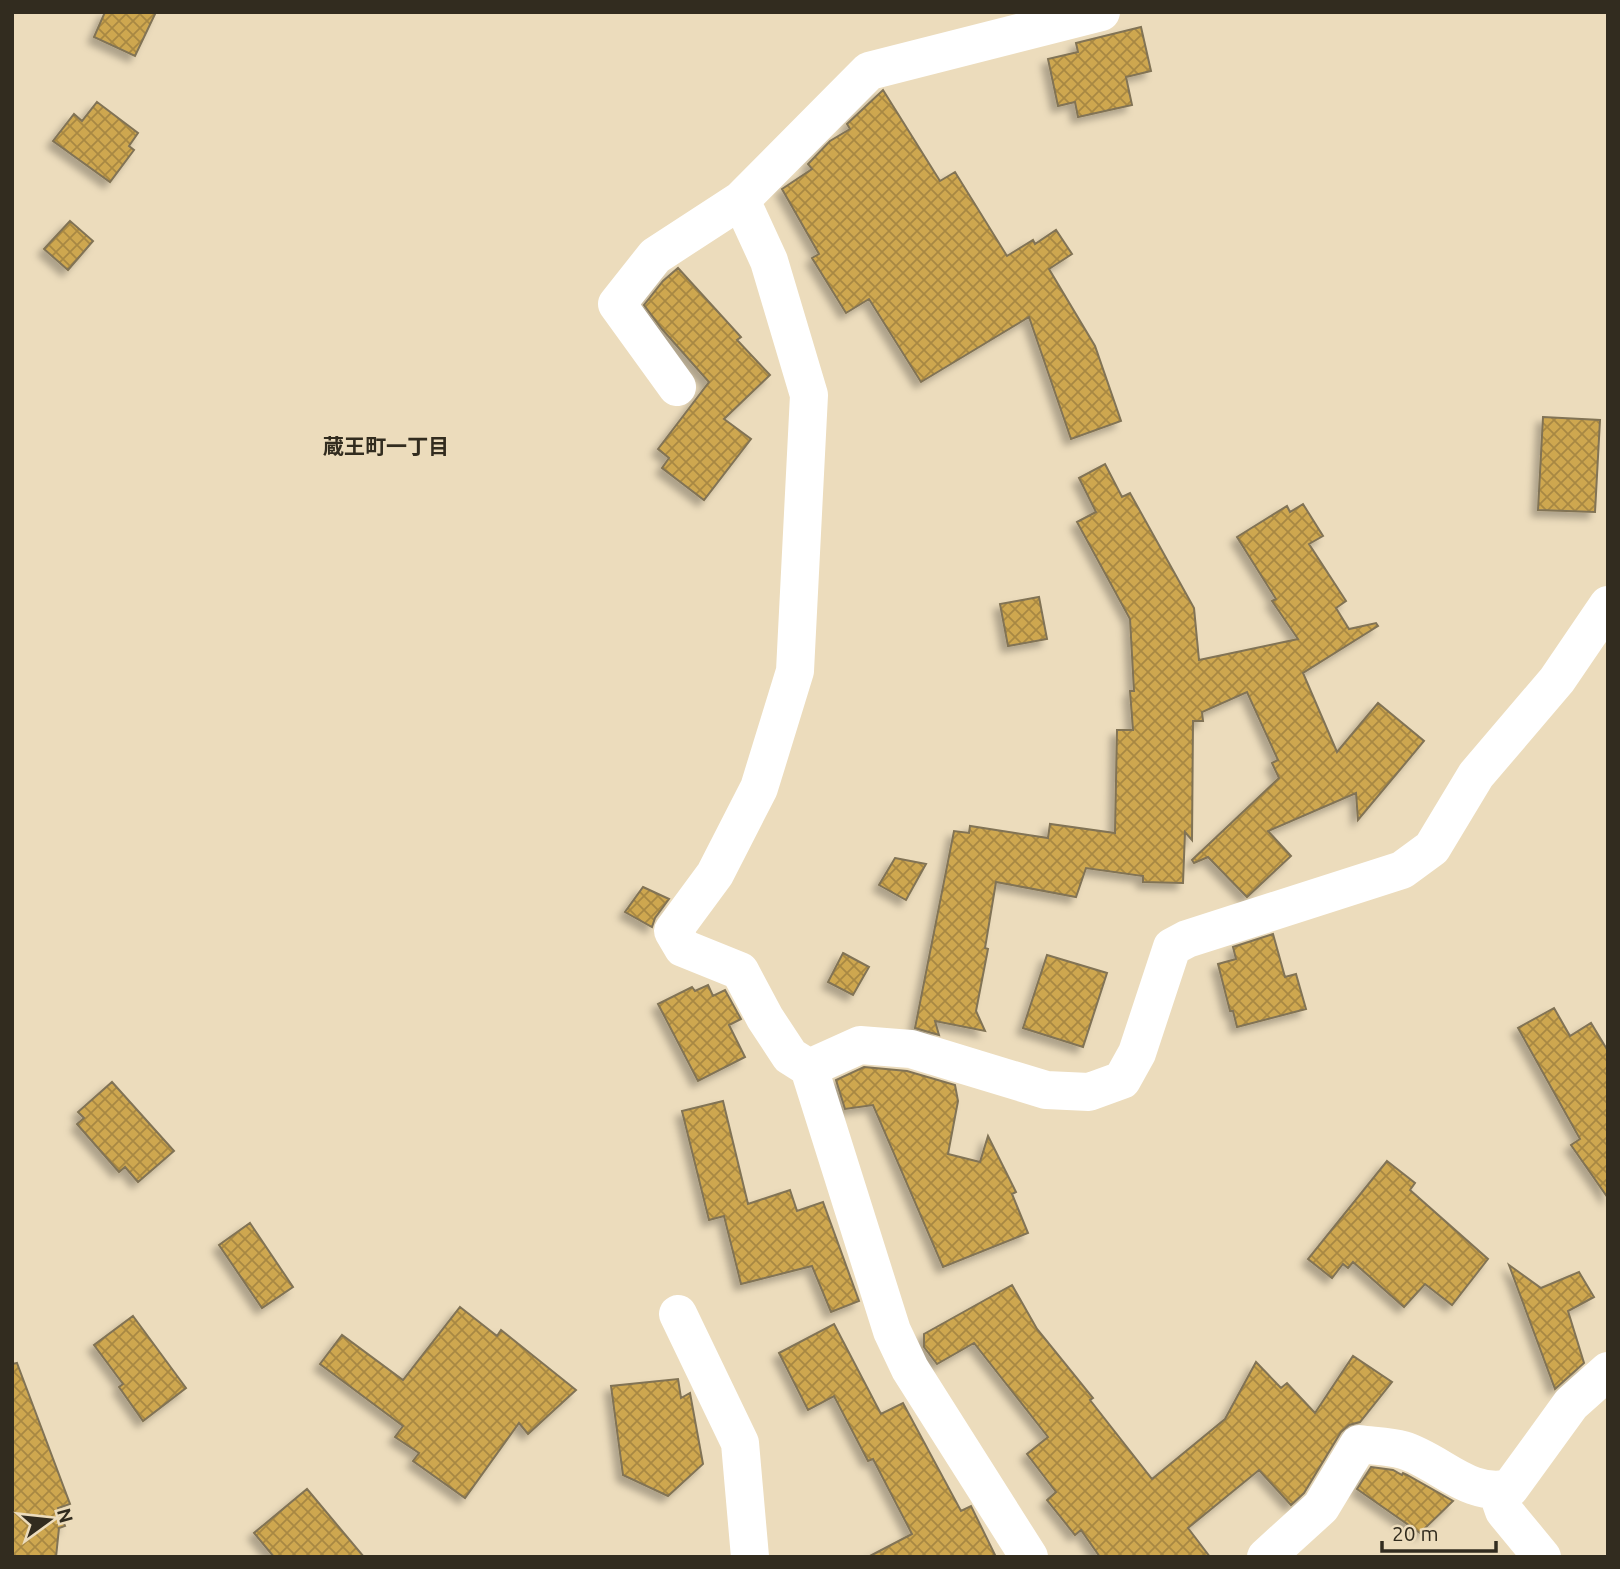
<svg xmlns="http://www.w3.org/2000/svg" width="1620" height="1569" font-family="Ubuntu,'Noto Sans JP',sans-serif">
<defs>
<pattern id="building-cross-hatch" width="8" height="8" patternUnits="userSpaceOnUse" patternTransform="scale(1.75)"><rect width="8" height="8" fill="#cea750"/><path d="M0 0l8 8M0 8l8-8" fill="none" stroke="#a88842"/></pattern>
<filter id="shadow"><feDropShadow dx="-6" dy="6" stdDeviation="3.5" flood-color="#0004"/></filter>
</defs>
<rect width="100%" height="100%" fill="#ecdcbc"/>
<!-- building -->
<path fill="url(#building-cross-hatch)" stroke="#817355" stroke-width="2" filter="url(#shadow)" d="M 105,12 L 156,12 L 135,56 L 94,37 Z
M 1141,27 L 1151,71 L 1126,77 L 1132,105 L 1078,117 L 1075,102 L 1058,106 L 1048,59 L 1078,52 L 1076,43 Z
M 883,90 L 940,181 L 955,172 L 1007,256 L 1033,240 L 1035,244 L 1056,230 L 1072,254 L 1049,269 L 1095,346 L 1121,421 L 1071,439 L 1029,317 L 921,382 L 869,299 L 846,313 L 812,258 L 819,254 L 782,189 L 812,169 L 808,164 L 830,141 L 850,129 L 847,124 Z
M 97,102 L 138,133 L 129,146 L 134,150 L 110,182 L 53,141 L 74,114 L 82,121 Z
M 70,221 L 93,241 L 68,270 L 44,249 Z
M 678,268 L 741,337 L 737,340 L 770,375 L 724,419 L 751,439 L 704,500 L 662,468 L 669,458 L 658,449 L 709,382 L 662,329 L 644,305 L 663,281 Z
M 1543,417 L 1600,420 L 1595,512 L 1538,510 Z
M 1105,464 L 1122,497 L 1130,493 L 1194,608 L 1199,660 L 1298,639 L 1272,601 L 1276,599 L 1237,537 L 1287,506 L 1290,512 L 1303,504 L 1323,536 L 1309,544 L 1346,601 L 1336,608 L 1349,629 L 1376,623 L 1378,626 L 1303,673 L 1337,752 L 1378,703 L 1424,741 L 1358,820 L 1356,793 L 1268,831 L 1291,856 L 1247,897 L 1208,857 L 1194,863 L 1192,860 L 1279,778 L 1272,763 L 1278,760 L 1247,692 L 1202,712 L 1203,721 L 1193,721 L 1192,840 L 1185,832 L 1183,883 L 1143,882 L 1143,876 L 1086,868 L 1076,897 L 996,882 L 985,948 L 988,949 L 976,1011 L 985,1031 L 935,1021 L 939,1035 L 915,1028 L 954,831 L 969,833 L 970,826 L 1048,838 L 1050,824 L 1115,833 L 1117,730 L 1133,730 L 1130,691 L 1134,691 L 1130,619 L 1077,522 L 1096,512 L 1079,478 Z
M 1039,597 L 1047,639 L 1008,646 L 1000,604 Z
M 895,858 L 926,864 L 906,900 L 879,885 Z
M 643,887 L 669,899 L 655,918 L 652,927 L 625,912 Z
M 1273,934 L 1285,977 L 1296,974 L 1306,1009 L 1237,1027 L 1233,1011 L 1230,1011 L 1218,964 L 1236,959 L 1233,947 Z
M 843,953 L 869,967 L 853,995 L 828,982 Z
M 1047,955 L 1107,973 L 1083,1047 L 1023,1028 Z
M 708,985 L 713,996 L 725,990 L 741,1019 L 729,1025 L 745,1057 L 698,1081 L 658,1004 L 692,987 L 695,991 Z
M 1554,1008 L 1570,1036 L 1591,1023 L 1608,1051 L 1608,1198 L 1571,1145 L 1580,1139 L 1518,1028 Z
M 864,1067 L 907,1071 L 955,1085 L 958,1101 L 948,1154 L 980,1162 L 988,1136 L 1016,1192 L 1012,1194 L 1028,1233 L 943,1267 L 873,1105 L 845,1109 L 836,1080 Z
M 112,1082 L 174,1151 L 138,1182 L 125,1167 L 119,1172 L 77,1124 L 84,1118 L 78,1112 Z
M 723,1101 L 748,1204 L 790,1190 L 797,1211 L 823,1202 L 859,1301 L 831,1312 L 812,1266 L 741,1284 L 724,1216 L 709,1220 L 682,1111 Z
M 1387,1161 L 1415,1183 L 1410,1190 L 1488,1259 L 1452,1305 L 1425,1284 L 1404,1307 L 1353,1262 L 1348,1268 L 1343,1264 L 1332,1278 L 1308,1259 Z
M 250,1223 L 293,1287 L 262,1308 L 219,1245 Z
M 1509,1265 L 1541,1288 L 1579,1272 L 1594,1297 L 1568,1311 L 1584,1363 L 1555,1389 Z
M 1012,1285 L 1037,1329 L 1093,1398 L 1090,1400 L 1152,1479 L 1225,1419 L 1256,1362 L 1281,1388 L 1287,1383 L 1315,1413 L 1353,1356 L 1392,1382 L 1360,1422 L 1349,1425 L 1341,1432 L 1304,1493 L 1291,1505 L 1259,1470 L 1188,1528 L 1210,1557 L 1100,1557 L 1081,1530 L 1075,1535 L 1047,1500 L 1056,1492 L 1027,1454 L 1048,1437 L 974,1343 L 937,1364 L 924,1347 L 924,1334 Z
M 460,1307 L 497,1336 L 501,1330 L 576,1390 L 528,1434 L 519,1423 L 465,1498 L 413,1461 L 419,1453 L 395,1437 L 403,1426 L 320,1364 L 342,1335 L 403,1380 Z
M 133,1316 L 186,1388 L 143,1421 L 119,1387 L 123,1384 L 94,1345 Z
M 834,1324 L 881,1414 L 903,1403 L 961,1511 L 971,1506 L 996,1557 L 868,1557 L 912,1534 L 873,1459 L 868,1461 L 834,1396 L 808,1410 L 779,1353 Z
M 17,1363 L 70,1504 L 58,1508 L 65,1526 L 59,1528 L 56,1557 L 12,1557 L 12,1364 Z
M 678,1379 L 681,1398 L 690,1393 L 703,1464 L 668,1496 L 623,1475 L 611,1386 Z
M 1371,1467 L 1393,1470 L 1402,1475 L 1403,1473 L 1407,1475 L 1453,1501 L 1420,1533 L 1357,1489 Z
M 307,1489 L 364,1557 L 274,1557 L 254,1533 Z"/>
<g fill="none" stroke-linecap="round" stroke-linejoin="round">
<!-- minor -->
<path stroke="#fff" stroke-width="38" d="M 741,200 L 769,261 L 809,395 L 795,671 L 759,788 L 715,874 L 673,931 L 683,948 L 740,971 L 765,1018 L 790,1056 L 809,1068 L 860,1045 L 911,1049 L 1046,1090 L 1089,1092 L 1122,1080 L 1137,1053 L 1172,947 L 1187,939 L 1402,870 L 1432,848 L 1476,775 L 1557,680 L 1608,605
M 677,387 L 617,304 L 655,256 L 741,200 L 869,71 L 1101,12
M 809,1068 L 892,1331 L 910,1369 L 1029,1557
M 678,1314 L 740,1443 L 750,1557
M 1497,1491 L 1504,1511 L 1542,1557
M 1266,1557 L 1321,1507 L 1359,1444 C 1373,1446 1389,1446 1403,1450 C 1440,1461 1468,1498 1510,1488 L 1571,1404 L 1608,1371"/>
</g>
<g text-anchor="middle" stroke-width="5" stroke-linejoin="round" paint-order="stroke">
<!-- neighbourhood labels -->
<g font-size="21" font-weight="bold" fill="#322c1f" stroke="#ecdcbc">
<text x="386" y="454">蔵王町一丁目</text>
</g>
</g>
<!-- border -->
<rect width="1620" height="1569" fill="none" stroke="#322c1f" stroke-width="28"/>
<!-- north arrow -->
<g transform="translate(49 1520) rotate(75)" stroke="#ecdcbc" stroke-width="5" paint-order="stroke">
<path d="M0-5L12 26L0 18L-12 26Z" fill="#322c1f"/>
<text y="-10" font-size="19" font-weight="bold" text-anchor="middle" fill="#322c1f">N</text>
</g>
<!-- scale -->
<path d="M1382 1541v10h114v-10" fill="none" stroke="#322c1f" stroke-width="3.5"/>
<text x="1392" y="1541" font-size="21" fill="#322c1f" stroke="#ecdcbc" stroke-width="5" paint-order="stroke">20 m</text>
</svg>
